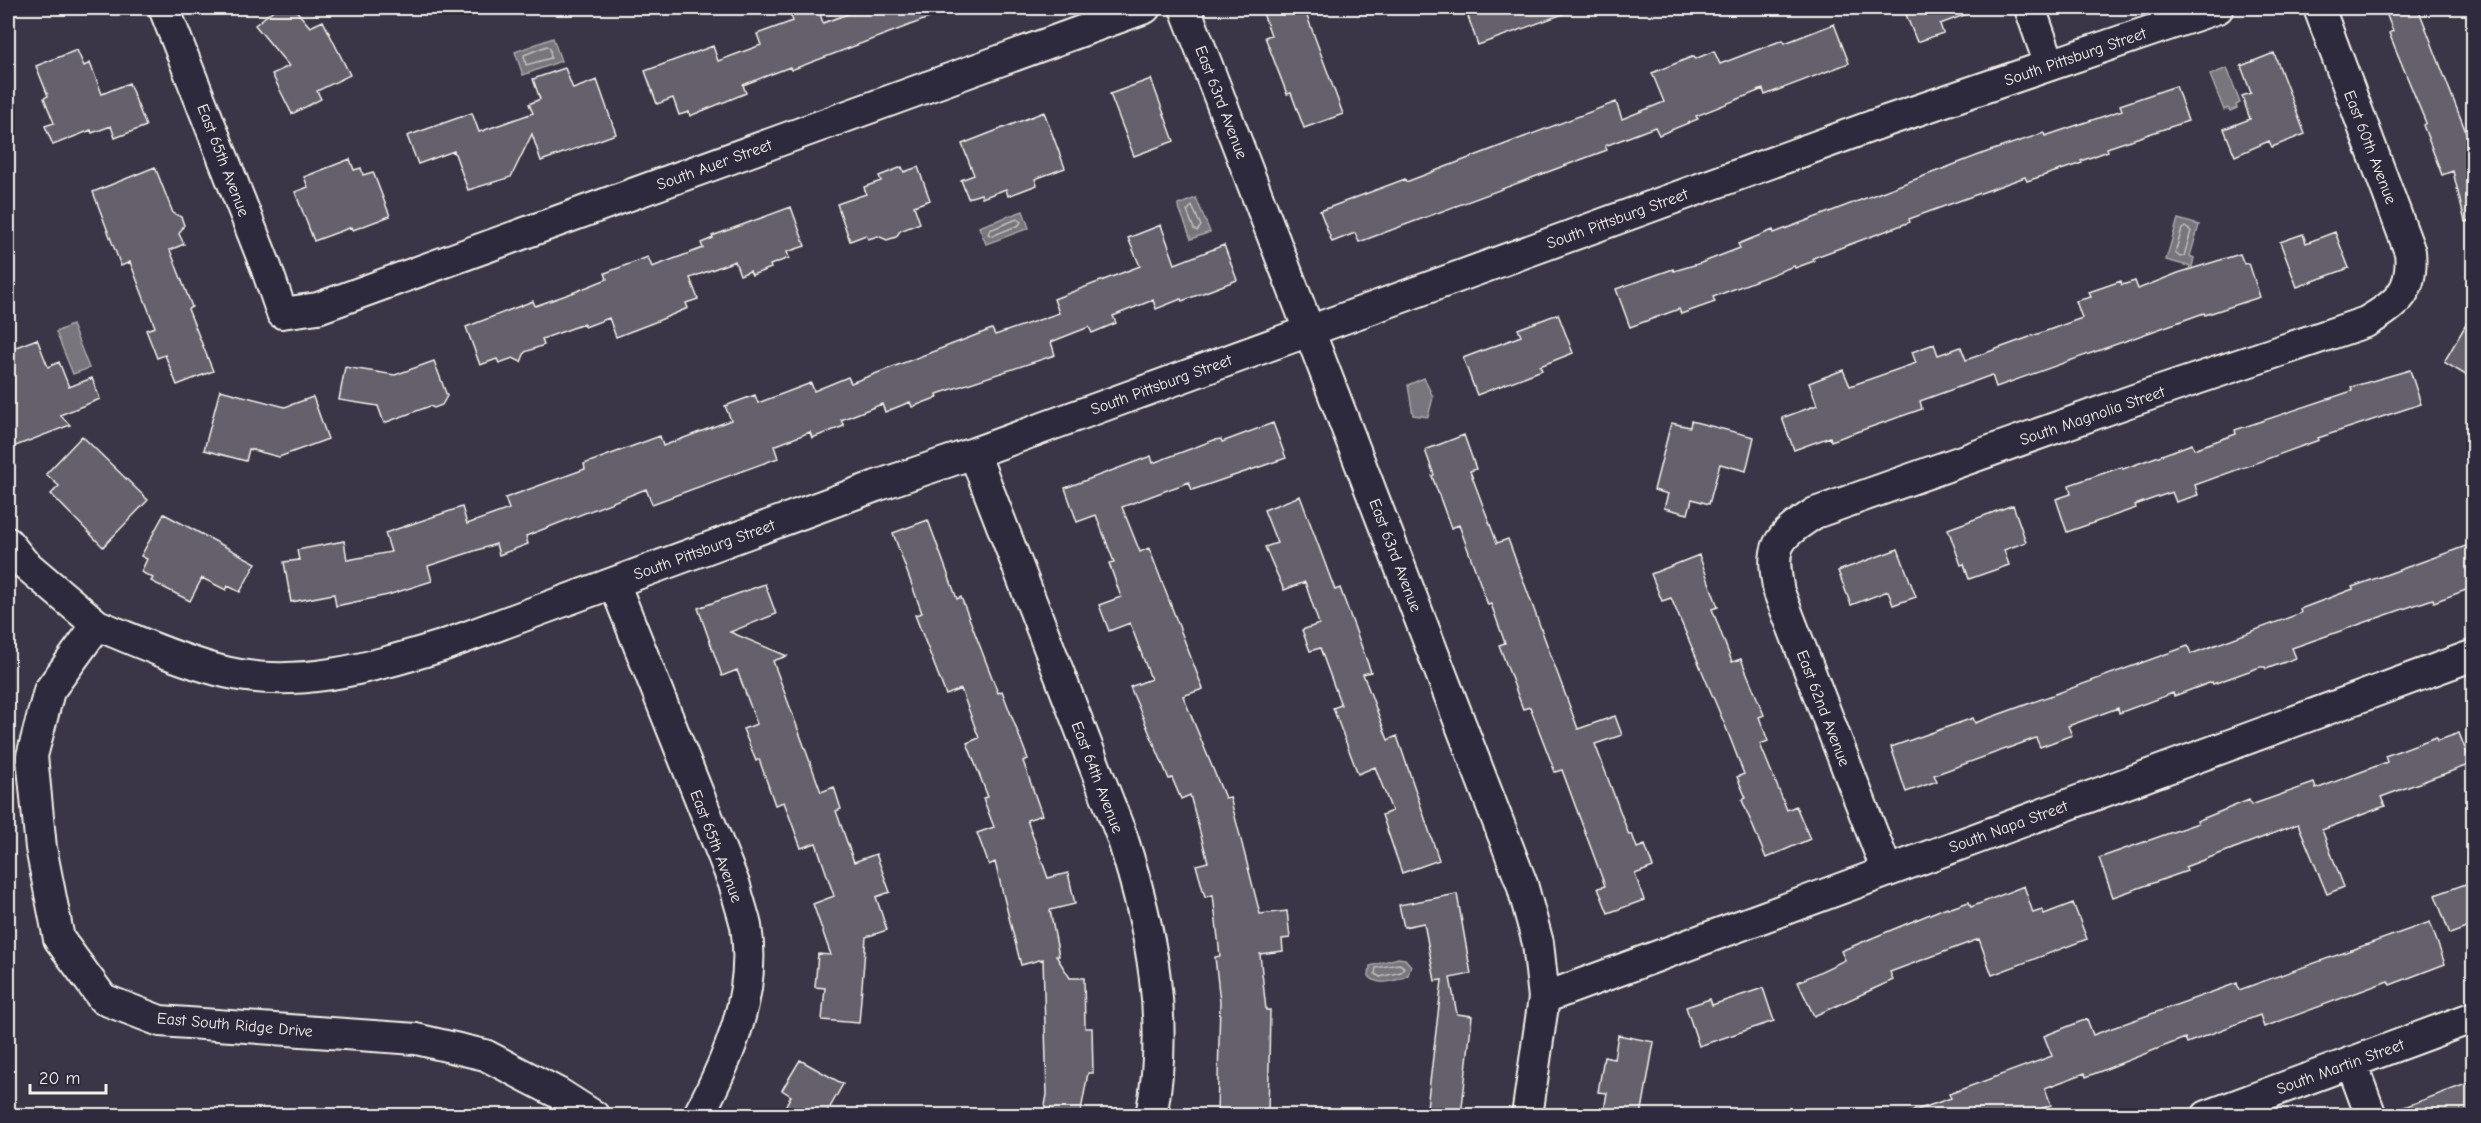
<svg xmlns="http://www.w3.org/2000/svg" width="2481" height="1123" font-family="'Comic Neue',sans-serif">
<rect width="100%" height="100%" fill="#3b3647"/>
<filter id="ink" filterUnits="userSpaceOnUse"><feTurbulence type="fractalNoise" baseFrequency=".0167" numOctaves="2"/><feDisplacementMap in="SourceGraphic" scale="12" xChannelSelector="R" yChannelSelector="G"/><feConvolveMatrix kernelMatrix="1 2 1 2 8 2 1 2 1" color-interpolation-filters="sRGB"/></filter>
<g filter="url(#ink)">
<!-- water -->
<path fill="#78747b" stroke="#aaa6a7" stroke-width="1.5" d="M 553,38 L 561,61 L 523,75 L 515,52 Z
M 2227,68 L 2240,103 L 2236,105 L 2237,108 L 2230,111 L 2228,108 L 2224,110 L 2210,75 Z
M 1196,198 L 1210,232 L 1191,239 L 1178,205 Z
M 1023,211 L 1029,228 L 986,244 L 979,227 Z
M 2178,219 L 2199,225 L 2190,256 L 2194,258 L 2192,267 L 2166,260 Z
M 72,325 L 89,368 L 73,374 L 56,332 Z
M 1424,378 L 1433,397 L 1428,417 L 1413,415 L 1408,385 Z
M 1398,958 L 1405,959 L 1411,966 L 1408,975 C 1397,981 1377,987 1369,976 L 1370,966 Z"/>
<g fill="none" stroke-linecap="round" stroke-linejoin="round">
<!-- shore -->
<path stroke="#c2bfbc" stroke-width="1.5" d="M 547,46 L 550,48 L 551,58 L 526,65 L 524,55 Z
M 1192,206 L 1201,226 L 1197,231 L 1194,229 L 1187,211 Z
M 1017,219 L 1021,222 L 1019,225 L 992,236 L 988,234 L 990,230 Z
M 2185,227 L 2191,231 L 2184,256 L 2180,257 L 2175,253 L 2182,229 Z
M 1399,964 L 1404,967 L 1401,972 L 1380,977 L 1375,974 L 1376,968 Z"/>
</g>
<!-- building -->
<path fill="#65616c" stroke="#f4f1e8" stroke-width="1.5" d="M 276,8 L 294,8 L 310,27 L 323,21 L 350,75 L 317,91 L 321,99 L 292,114 L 272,74 L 289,66 L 255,25 Z
M 788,8 L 818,8 L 823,23 L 864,8 L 950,8 L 950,10 L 791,70 L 790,67 L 743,85 L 746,93 L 690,116 L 689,112 L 679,115 L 673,98 L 657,104 L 645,71 L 713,46 L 718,61 L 761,45 L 757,34 L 793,21 Z
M 1261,8 L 1304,8 L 1343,114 L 1304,128 L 1291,93 L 1287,94 L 1265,37 L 1271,35 Z
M 1465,8 L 1573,8 L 1574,10 L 1478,45 Z
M 1917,8 L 1978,8 L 1978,10 L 1940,24 L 1943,33 L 1917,42 L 1905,12 Z
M 2384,8 L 2418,8 L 2474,153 L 2474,221 L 2465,222 L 2453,171 L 2442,175 L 2423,125 L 2426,123 L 2389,33 L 2393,31 Z
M 1834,24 L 1849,63 L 1765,95 L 1763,89 L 1696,116 L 1698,119 L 1659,135 L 1655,127 L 1605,146 L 1607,150 L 1359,242 L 1355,233 L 1332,242 L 1320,211 L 1405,179 L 1406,182 L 1616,102 L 1622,119 L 1664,102 L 1652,73 L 1694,56 L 1695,59 L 1714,51 L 1720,64 L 1783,40 L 1785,43 Z
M 77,50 L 84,66 L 90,63 L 102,94 L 129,83 L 146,126 L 115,138 L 111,126 L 92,133 L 91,130 L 53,145 L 45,126 L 54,123 L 44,98 L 48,96 L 36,66 Z
M 2274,53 L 2305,134 L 2272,147 L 2269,141 L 2235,156 L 2224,129 L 2250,119 L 2242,96 L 2251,93 L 2241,66 Z
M 565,68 L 573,89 L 597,80 L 616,134 L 541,161 L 532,134 L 511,177 L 468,190 L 454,151 L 418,164 L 407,136 L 472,113 L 479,132 L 533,113 L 529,104 L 540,99 L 533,79 Z
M 1151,79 L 1174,141 L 1134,156 L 1110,94 Z
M 2176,86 L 2188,121 L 2107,148 L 2108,151 L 2081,161 L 2082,163 L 2027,181 L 2025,177 L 1909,219 L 1910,222 L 1813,258 L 1814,261 L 1795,268 L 1794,266 L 1713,297 L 1715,302 L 1681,314 L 1679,309 L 1630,327 L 1616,289 L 1673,269 L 1674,271 L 1701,263 L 1740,248 L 1738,244 L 1773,230 L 1774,233 L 1987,152 L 2044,133 L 2045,136 L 2122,110 L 2120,105 Z
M 1044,112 L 1065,168 L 1035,179 L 1037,185 L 1008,196 L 1006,189 L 982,198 L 981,194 L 968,198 L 961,180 L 974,175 L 962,144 Z
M 350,159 L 354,170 L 361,168 L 363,175 L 373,172 L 390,216 L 353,230 L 352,227 L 314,241 L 295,192 L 308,187 L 304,177 Z
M 155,167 L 173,213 L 181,217 L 184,225 L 179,234 L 184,244 L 170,250 L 192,307 L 188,309 L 213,371 L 177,385 L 165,355 L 157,358 L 146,330 L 155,327 L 130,262 L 121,266 L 93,192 Z
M 902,167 L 904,172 L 918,167 L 930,200 L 914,206 L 920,223 L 900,231 L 896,237 L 887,240 L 878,236 L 868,239 L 866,235 L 850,241 L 837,204 L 866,194 L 864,187 L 881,181 L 879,176 Z
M 791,207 L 805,246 L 787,252 L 789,258 L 770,265 L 771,268 L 752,275 L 750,271 L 740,275 L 735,261 L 690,278 L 698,299 L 686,303 L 688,308 L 655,322 L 616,337 L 609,318 L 585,327 L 584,324 L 542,339 L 544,345 L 525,352 L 521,362 L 513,358 L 499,363 L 497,359 L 480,365 L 466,327 L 533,301 L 535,306 L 572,293 L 607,279 L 605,273 L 648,257 L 652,267 L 703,248 L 701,243 L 713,238 L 712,236 Z
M 1161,225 L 1175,264 L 1224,245 L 1237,280 L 1182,301 L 1181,299 L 1156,309 L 1153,300 L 1113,316 L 1116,323 L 1092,333 L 1089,327 L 1051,342 L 1055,355 L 937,394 L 938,397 L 912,407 L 910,402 L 885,412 L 882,404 L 841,420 L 844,426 L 812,438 L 810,432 L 774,446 L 778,458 L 652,504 L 646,489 L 526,536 L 528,544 L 499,555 L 496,544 L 428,566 L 432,581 L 388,595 L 336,606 L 334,594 L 291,602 L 284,562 L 299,560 L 297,550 L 344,541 L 347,560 L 391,552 L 385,533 L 462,507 L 467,524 L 509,509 L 505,498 L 585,469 L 584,464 L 660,436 L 663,446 L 731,420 L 725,406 L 755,395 L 758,403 L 811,383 L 814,391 L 848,377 L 851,383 L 992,329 L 995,335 L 1059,313 L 1054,299 L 1140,266 L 1128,238 Z
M 2335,232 L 2349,268 L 2297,287 L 2280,242 L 2303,234 L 2306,243 Z
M 2240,254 L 2244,264 L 2249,263 L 2260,297 L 2205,315 L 2204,313 L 1996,387 L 1992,375 L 1920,401 L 1922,409 L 1831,441 L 1830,437 L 1794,450 L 1782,418 L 1817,405 L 1809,383 L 1843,370 L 1850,386 L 1916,363 L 1912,352 L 1934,344 L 1938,355 L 1961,347 L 1966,360 L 2082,318 L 2076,301 L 2091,297 L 2089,292 L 2121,281 L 2122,285 L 2135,281 L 2138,289 L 2178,273 Z
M 2474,311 L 2474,380 L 2444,362 Z
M 1558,314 L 1573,353 L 1540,366 L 1542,370 L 1477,395 L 1463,358 L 1521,336 L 1518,329 Z
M 37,339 L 48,367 L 59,362 L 69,387 L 92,378 L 100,399 L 60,415 L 70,425 L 13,447 L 8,433 L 8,350 Z
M 434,361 L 447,396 L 442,405 L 434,408 L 430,406 L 384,423 L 378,406 L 339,400 L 345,367 L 395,375 Z
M 2410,370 L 2421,404 L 2318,438 L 2319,440 L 2195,485 L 2198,495 L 2176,502 L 2172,492 L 2135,505 L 2136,508 L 2067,532 L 2056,499 L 2071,494 L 2069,485 L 2122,467 L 2123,469 L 2192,444 L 2194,449 L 2236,434 L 2235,430 L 2352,391 L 2351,387 Z
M 220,390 L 285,407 L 313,397 L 328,439 L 279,457 L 249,449 L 246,461 L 204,450 Z
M 1691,421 L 1754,437 L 1746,471 L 1720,464 L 1709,504 L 1692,499 L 1688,514 L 1664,508 L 1668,494 L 1654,490 L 1671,423 L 1690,427 Z
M 1273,423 L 1286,458 L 1192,490 L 1189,482 L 1122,507 L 1140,552 L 1149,548 L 1203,689 L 1183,696 L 1225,798 L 1230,797 L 1260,914 L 1287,911 L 1290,938 L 1282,939 L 1283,951 L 1260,954 L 1266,1010 L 1270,1010 L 1268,1116 L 1217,1116 L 1220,1002 L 1215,957 L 1220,956 L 1213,895 L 1205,897 L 1196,865 L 1208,862 L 1190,795 L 1181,799 L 1172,778 L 1169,779 L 1130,687 L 1151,679 L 1130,623 L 1109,631 L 1099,605 L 1121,597 L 1109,563 L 1114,562 L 1096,515 L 1077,522 L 1065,488 L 1151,456 L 1153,463 L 1214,440 L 1221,439 L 1222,442 Z
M 1464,435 L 1476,469 L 1470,471 L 1497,543 L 1508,539 L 1578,729 L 1615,716 L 1622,735 L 1595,744 L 1629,835 L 1632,834 L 1637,848 L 1645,845 L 1653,867 L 1635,874 L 1644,900 L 1608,913 L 1598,888 L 1605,886 L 1562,770 L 1555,772 L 1530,707 L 1523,709 L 1499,645 L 1505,643 L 1491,604 L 1488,605 L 1459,525 L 1451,528 L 1432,476 L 1434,475 L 1425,450 Z
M 82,436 L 148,500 L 103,547 L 51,494 L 59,486 L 46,474 Z
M 1300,496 L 1335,590 L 1340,588 L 1371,672 L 1363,674 L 1388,740 L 1397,736 L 1439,860 L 1402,873 L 1382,815 L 1392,811 L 1375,767 L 1358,774 L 1333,708 L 1341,705 L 1320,648 L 1310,651 L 1302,630 L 1319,624 L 1305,582 L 1284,590 L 1265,547 L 1277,543 L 1264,510 Z
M 2013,505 L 2026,542 L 2004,550 L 2009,565 L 1969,579 L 1964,564 L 1961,565 L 1948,529 Z
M 164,514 L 256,563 L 240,592 L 228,586 L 226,590 L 202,578 L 190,601 L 151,581 L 153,578 L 141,572 L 147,559 L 141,556 Z
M 928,520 L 957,599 L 961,597 L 998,693 L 1002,691 L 1028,759 L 1023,761 L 1042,815 L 1027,820 L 1048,878 L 1068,873 L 1075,904 L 1050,910 L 1059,956 L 1056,956 L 1070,978 L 1084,978 L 1085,1028 L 1092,1028 L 1093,1073 L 1088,1073 L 1080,1116 L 1043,1116 L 1047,1095 L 1043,959 L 1021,965 L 995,862 L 989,865 L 977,833 L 994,827 L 983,798 L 988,797 L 967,743 L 979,738 L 961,689 L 946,695 L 915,615 L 922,613 L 893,533 Z
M 2466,546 L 2474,565 L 2474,587 L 2434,602 L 2433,599 L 2406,608 L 2292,648 L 2296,658 L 2266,669 L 2265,667 L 2260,667 L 2213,684 L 2212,682 L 2174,696 L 2173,693 L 2119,713 L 2118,708 L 2068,726 L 2072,735 L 2040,747 L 2036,738 L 1934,775 L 1937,781 L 1906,792 L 1891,747 L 1973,718 L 1975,723 L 2188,646 L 2191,654 L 2301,613 L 2300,609 L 2353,589 L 2352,587 Z
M 1898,549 L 1916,597 L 1893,605 L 1888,591 L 1851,605 L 1838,571 Z
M 1699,555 L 1718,607 L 1712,609 L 1732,662 L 1741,659 L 1764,715 L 1759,717 L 1768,741 L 1760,744 L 1787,810 L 1796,806 L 1810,839 L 1766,858 L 1742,800 L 1746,798 L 1737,777 L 1744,774 L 1727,730 L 1671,598 L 1662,601 L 1651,574 Z
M 765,584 L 776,614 L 730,632 L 787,656 L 773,661 L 821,792 L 834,787 L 841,809 L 836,811 L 854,862 L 876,854 L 890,892 L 876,897 L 887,930 L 866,937 L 859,1023 L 822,1020 L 825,988 L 815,987 L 818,954 L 831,955 L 813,904 L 834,896 L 816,843 L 801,848 L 784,802 L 775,805 L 759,759 L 756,761 L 743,729 L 757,724 L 737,670 L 722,676 L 698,608 Z
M 2459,733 L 2471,764 L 2381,797 L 2385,806 L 2322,830 L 2344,887 L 2327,894 L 2298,824 L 2185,867 L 2187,871 L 2113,897 L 2099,858 L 2198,823 L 2197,821 L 2249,800 L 2251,805 L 2314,783 L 2316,789 L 2387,762 L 2385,756 L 2436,737 L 2437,741 Z
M 2474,881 L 2474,925 L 2450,934 L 2435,895 Z
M 2024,886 L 2033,913 L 2042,910 L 2044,914 L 2073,903 L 2087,939 L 1992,975 L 1979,939 L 1890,972 L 1893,980 L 1814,1016 L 1798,982 L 1845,960 L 1841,951 L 1947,907 L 1948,909 L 1969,902 L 1971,907 Z
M 1457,894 L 1471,974 L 1450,978 L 1457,1014 L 1472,1016 L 1461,1116 L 1426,1116 L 1442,980 L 1435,981 L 1424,923 L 1404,927 L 1399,905 Z
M 2430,922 L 2445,964 L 2390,985 L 2388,981 L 2264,1027 L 2260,1015 L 2187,1043 L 2185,1038 L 2086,1077 L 2085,1073 L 2045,1088 L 2051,1105 L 2022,1116 L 1909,1116 L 1908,1113 L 1951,1098 L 1949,1094 L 2052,1056 L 2044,1036 L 2087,1019 L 2093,1035 L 2237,983 L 2239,990 Z
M 1763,988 L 1774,1021 L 1699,1046 L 1686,1007 L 1710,999 L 1712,1005 Z
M 1618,1035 L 1654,1042 L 1641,1116 L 1603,1116 L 1607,1093 L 1598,1092 L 1604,1057 L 1614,1059 Z
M 800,1060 L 843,1084 L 825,1116 L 780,1116 L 791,1096 L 782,1090 Z
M 2474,1081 L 2474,1116 L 2388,1116 L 2388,1113 Z"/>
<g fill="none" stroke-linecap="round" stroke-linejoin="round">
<!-- street casing -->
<g stroke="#f4f1e8" stroke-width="34">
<path id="street" d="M 164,8 L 266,267 L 282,313 L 318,308 L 1145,8
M 1185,8 L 1522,884 L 1538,943 L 1544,998 L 1527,1116
M 2030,8 L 2050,65
M 974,453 L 1122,837 C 1151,927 1170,1021 1151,1116
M 8,543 L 24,563 L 97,625 L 49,691 L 32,756 L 41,848 L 59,939 L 103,999 L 160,1021 L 416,1039 L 485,1055 L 558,1093 L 594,1116
M 614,583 L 735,886 C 738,899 743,913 746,926 C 757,993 729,1058 698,1116
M 97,625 C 137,641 176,659 217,670 C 293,691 369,668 442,646 L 876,486 L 974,453 L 1883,122 L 2218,8
M 1887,871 L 1779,592 C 1770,545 1775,539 1815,513 L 2134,400 L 2366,322 C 2398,304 2414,290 2410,252 L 2319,8
M 1544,998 L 2474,655
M 2351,1062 L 2371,1116
M 2207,1116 L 2474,1017"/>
</g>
<!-- street -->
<use href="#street" stroke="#2f2a3d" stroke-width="30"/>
</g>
</g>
<g text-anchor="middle" stroke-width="4.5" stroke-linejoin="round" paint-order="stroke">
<!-- street labels -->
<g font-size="16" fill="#f4f1e8" stroke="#2f2a3d">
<text transform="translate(2075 56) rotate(-19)" y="6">South Pittsburg Street</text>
<text transform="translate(1222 102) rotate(69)" y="6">East 63rd Avenue</text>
<text transform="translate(2371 147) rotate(69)" y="6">East 60th Avenue</text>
<text transform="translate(224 160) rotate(69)" y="6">East 65th Avenue</text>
<text transform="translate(714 164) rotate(-20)" y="6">South Auer Street</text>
<text transform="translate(1617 218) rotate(-20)" y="6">South Pittsburg Street</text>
<text transform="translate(1161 384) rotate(-20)" y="6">South Pittsburg Street</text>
<text transform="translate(2092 415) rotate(-19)" y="6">South Magnolia Street</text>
<text transform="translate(704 549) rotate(-20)" y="6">South Pittsburg Street</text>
<text transform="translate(1396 555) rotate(69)" y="6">East 63rd Avenue</text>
<text transform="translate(1824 708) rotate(69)" y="6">East 62nd Avenue</text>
<text transform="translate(1098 777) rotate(69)" y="6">East 64th Avenue</text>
<text transform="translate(2008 826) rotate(-20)" y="6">South Napa Street</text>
<text transform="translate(717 846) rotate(69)" y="6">East 65th Avenue</text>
<text transform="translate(235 1024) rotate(5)" y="6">East South Ridge Drive</text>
<text transform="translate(2340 1066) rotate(-20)" y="6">South Martin Street</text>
</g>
</g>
<!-- margin -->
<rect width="2481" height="1123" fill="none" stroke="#2f2a3d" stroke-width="30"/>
<rect x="15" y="15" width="2451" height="1093" fill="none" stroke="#f4f1e8" stroke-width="2" filter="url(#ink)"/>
<!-- scale -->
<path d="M30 1084v9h76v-9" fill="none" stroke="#f4f1e8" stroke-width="3"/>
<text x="39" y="1084" font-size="18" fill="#f4f1e8" stroke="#2f2a3d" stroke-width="4.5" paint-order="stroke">20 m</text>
</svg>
